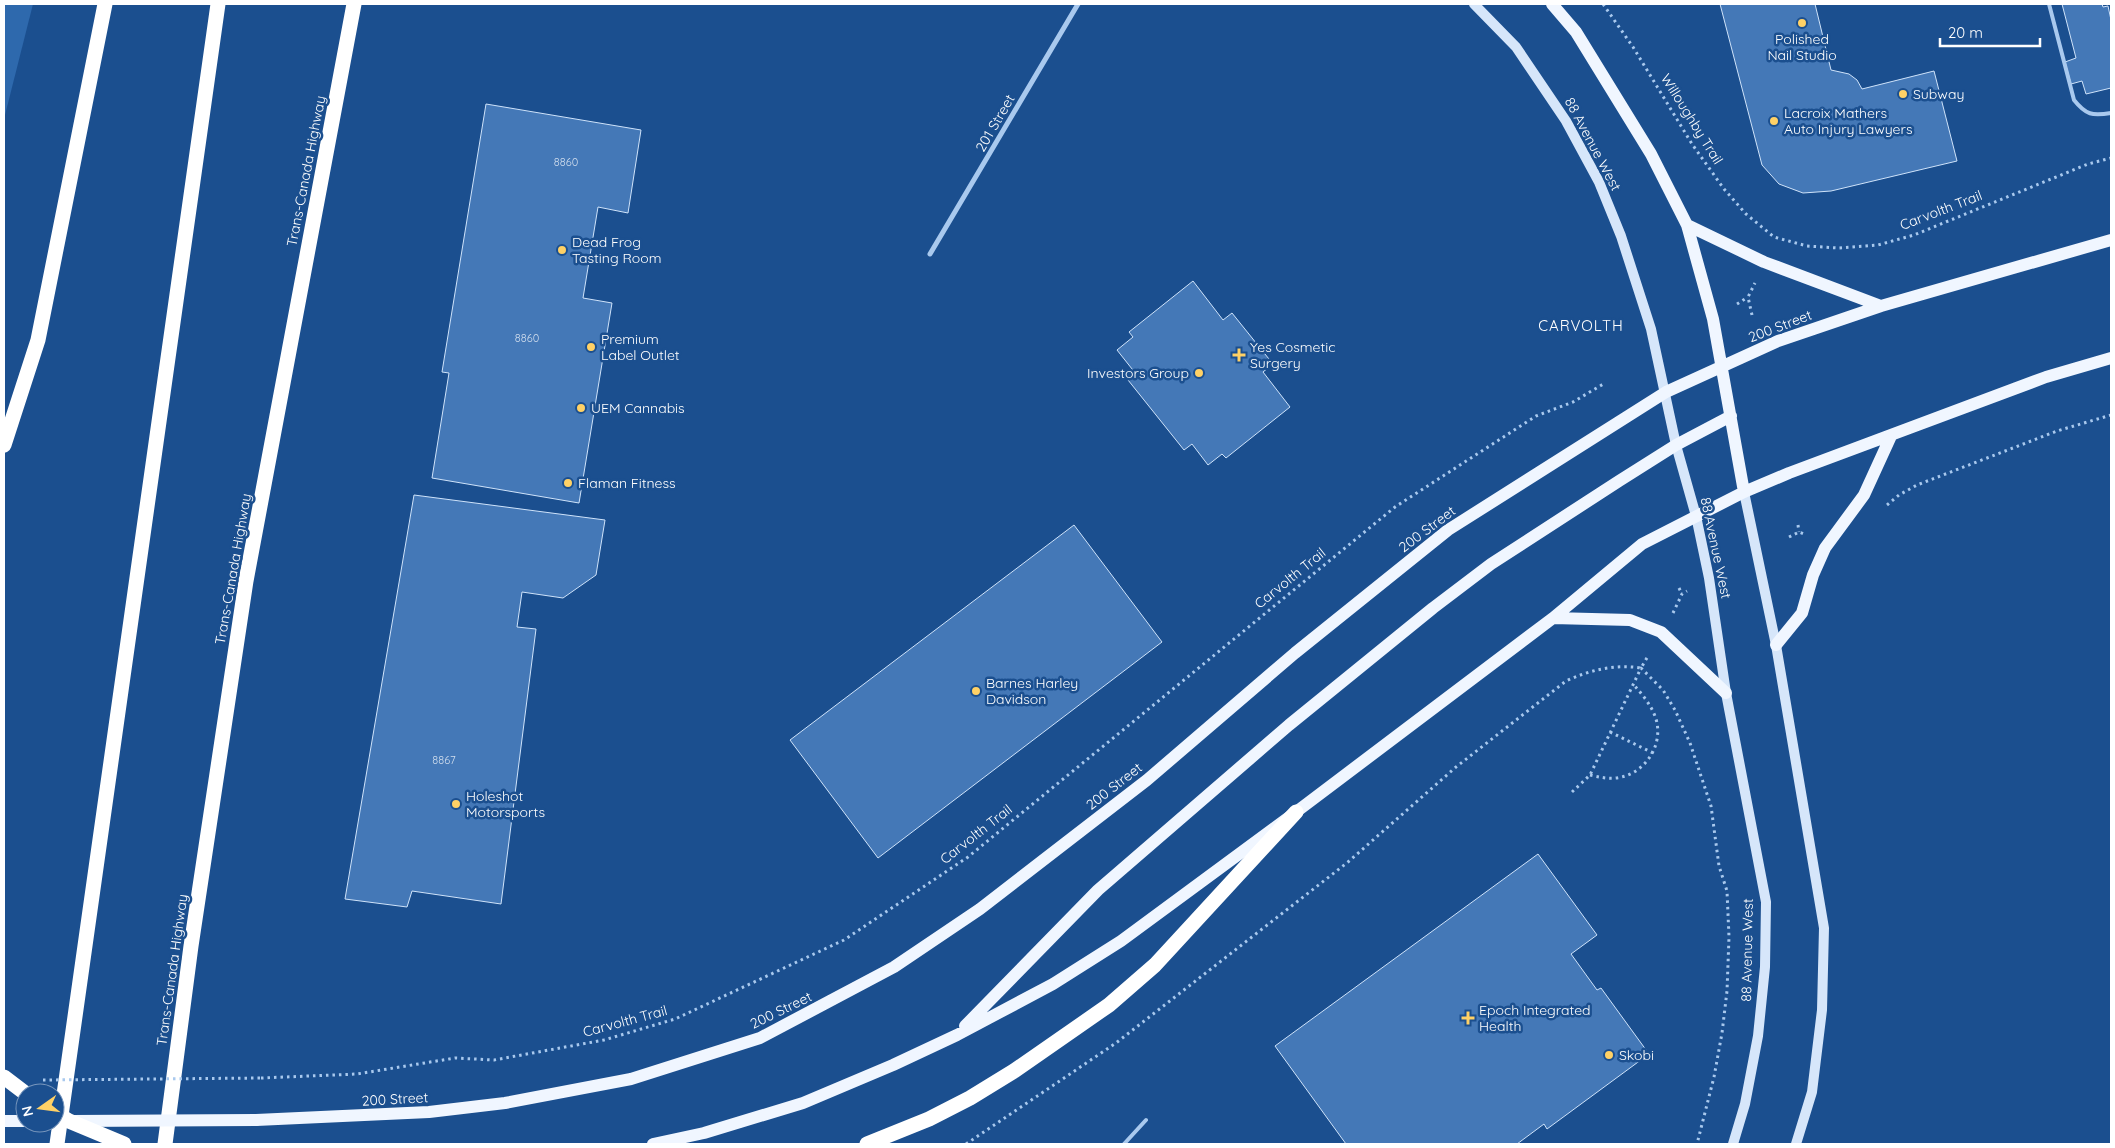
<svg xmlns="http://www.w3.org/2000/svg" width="2115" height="1148" font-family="Quicksand,sans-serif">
<rect width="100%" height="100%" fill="#1b4f8f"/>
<!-- green -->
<path fill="#2e69ad" d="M 4,4 L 33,4 L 4,119 Z"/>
<!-- building -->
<path fill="#4478b7" stroke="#cfe3fa" d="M 1720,4 L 1815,4 L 1831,70 L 1849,74 L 1857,80 L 1862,89 L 1934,71 L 1957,161 L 1831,191 L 1803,193 L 1779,184 L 1762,165 Z
M 2062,4 L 2102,4 L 2103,7 L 2108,6 L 2111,20 L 2111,88 L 2086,94 L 2082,81 L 2071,84 L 2065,62 L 2076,58 Z
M 486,104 L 641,130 L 628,213 L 598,207 L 583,298 L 612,303 L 579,503 L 432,478 L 449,373 L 442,372 Z
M 1193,281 L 1223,320 L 1232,313 L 1273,364 L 1263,372 L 1290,407 L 1226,458 L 1222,454 L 1208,465 L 1192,444 L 1184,450 L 1128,380 L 1136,374 L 1117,350 L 1133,337 L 1129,332 Z
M 414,495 L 605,520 L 596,575 L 563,598 L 522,592 L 517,627 L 536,629 L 501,904 L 412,891 L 407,907 L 345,899 Z
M 1074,525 L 1162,642 L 878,858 L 790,740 Z
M 1538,854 L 1597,935 L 1571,954 L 1597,990 L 1601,988 L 1649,1054 L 1547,1129 L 1544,1124 L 1517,1144 L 1346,1144 L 1275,1046 Z"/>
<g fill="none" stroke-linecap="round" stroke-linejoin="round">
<!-- path -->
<path stroke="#a9c9ee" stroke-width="3" stroke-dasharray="2.5 4" stroke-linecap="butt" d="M 1603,4 L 1633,47 L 1692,144 L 1724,189 L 1746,214 L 1774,237 L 1807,246 L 1838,248 L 1878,245 L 1914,235 L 2088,164 L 2111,158
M 1737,304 L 1748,297
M 1752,315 L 1748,297 L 1755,283
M 1887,505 L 1899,495 L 1917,485 L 2057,431 L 2111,415
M 1798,525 L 1799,532
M 1789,537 L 1799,532 L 1806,535
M 1679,588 L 1682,594
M 1673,613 L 1682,594 L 1687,591
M 1610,732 L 1653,753
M 1590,775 C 1599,777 1607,779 1616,778 C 1644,775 1664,746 1656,719 C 1652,706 1642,694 1633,684
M 1572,792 L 1590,775 L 1641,668 L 1663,690 L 1675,710 L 1690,743 L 1711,806 L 1719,866 L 1727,891 L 1729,937 L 1727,991 L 1722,1033 L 1714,1077 L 1697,1144
M 261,1078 L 357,1074 L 455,1058 L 494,1060 L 604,1040 L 675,1019 L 844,940 L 968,857 L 1395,507 L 1536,416 L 1573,402 L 1605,383
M 966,1144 L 1116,1043 L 1348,862 L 1456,767 L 1566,681 C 1590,670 1614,664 1641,668 L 1648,656"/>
<!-- lane -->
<path stroke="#a9c9ee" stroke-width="4" d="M 2049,4 L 2074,100 C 2086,115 2092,116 2111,113
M 1124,1144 L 1146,1120"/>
<!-- street -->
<path stroke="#a9c9ee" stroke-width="5" d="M 930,254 L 1078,4"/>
<!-- secondary -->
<path stroke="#d6e6fa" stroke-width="10" d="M 1474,4 L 1516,47 L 1566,121 L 1599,182 L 1621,236 L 1651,329 L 1676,445 L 1696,516 L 1709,578 L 1726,693 L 1766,902 L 1765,967 L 1758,1036 L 1745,1104 L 1733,1144
M 1744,492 L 1776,645 L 1824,928 L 1822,1010 L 1812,1092 L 1796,1144"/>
<!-- primary -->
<path stroke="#f0f6ff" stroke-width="12" d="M 1552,4 L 1576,32 L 1651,154 L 1687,225 L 1713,319 L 1744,492
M 1687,225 L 1764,262 L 1881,306
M 1553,618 L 1630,620 L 1661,632 L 1726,693
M 1776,645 L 1802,613 L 1813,575 L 1825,548 L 1864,495 L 1891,436
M 965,1026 L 1098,890 L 1289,725 L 1433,608 L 1491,564 L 1619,481 L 1676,445 L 1731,416
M 256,1120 L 429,1112 L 505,1103 L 631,1079 L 760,1038 L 894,967 L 980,909 L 1147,780 L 1295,653 L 1448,530 L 1666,392 L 1778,341 L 1881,306 L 2111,240
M 4,1121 L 25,1121
M 653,1144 L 704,1133 L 803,1103 L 893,1065 L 957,1035 L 1053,984 L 1121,941 L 1296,812 L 1553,618 L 1642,544 L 1744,492 L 1789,473 L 2046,377 L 2111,358"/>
<!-- highway -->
<path stroke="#fff" stroke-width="15" d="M 4,445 L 38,340 L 105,4
M 4,1077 L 25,1093
M 57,1144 L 218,4
M 165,1144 L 191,946 L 246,581 L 354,4
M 867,1144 L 929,1119 L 970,1098 L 1014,1071 L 1109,1005 L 1155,965 L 1296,812"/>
<!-- path-bridge -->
<path stroke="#a9c9ee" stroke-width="3" stroke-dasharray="2.5 4" stroke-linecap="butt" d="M 43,1080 L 261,1078"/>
<!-- primary-bridge -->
<path stroke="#f0f6ff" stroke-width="12" d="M 71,1121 L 256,1120"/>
<!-- highway-bridge -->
<path stroke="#fff" stroke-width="15" d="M 55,1112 L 69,1121 L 124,1144"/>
</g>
<!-- markers -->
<g fill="#ffd166" stroke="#1b4f8f" stroke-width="2">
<circle cx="1802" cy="23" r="5"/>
<circle cx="1903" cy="94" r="5"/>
<circle cx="1774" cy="121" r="5"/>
<circle cx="562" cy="250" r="5"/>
<circle cx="591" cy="347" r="5"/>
<path d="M1236.5 347.5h5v5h5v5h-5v5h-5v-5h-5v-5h5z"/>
<circle cx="1199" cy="373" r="5"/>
<circle cx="581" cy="408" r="5"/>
<circle cx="568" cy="483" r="5"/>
<circle cx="976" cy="691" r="5"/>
<circle cx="456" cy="804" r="5"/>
<path d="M1465.5 1010.5h5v5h5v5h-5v5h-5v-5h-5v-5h5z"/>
<circle cx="1609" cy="1055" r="5"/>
</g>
<g text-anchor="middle" stroke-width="5" stroke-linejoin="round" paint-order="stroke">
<!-- number labels -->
<g font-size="11" fill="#d0dded">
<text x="566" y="166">8860</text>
<text x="527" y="342">8860</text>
<text x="444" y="764">8867</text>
</g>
<!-- poi labels -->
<g font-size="14" fill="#fff" stroke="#1b4f8f" text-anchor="start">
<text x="1802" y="44" text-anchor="middle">Polished<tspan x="1802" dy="16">Nail Studio</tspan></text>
<text x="1913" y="99">Subway</text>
<text x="1784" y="118">Lacroix Mathers<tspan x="1784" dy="16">Auto Injury Lawyers</tspan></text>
<text x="572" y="247">Dead Frog<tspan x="572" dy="16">Tasting Room</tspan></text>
<text x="601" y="344">Premium<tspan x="601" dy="16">Label Outlet</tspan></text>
<text x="1250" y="352">Yes Cosmetic<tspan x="1250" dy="16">Surgery</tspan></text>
<text x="1189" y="378" text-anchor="end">Investors Group</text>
<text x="591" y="413">UEM Cannabis</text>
<text x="578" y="488">Flaman Fitness</text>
<text x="986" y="688">Barnes Harley<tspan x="986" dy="16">Davidson</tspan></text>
<text x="466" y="801">Holeshot<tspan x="466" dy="16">Motorsports</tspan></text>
<text x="1479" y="1015">Epoch Integrated<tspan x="1479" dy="16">Health</tspan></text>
<text x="1619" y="1060">Skobi</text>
</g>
<!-- street labels -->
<g font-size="14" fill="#fff" stroke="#1b4f8f">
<text transform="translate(1692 119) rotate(58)" y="5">Willoughby Trail</text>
<text transform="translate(995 123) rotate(-60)" y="5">201 Street</text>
<text transform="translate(1593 144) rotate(62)" y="5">88 Avenue West</text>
<text transform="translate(306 171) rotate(-79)" y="5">Trans-Canada Highway</text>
<text transform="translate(1941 210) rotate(-21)" y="5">Carvolth Trail</text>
<text transform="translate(1780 326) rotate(-21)" y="5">200 Street</text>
<text transform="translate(1427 529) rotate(-37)" y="5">200 Street</text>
<text transform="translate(1716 548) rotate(78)" y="5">88 Avenue West</text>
<text transform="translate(233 569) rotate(-80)" y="5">Trans-Canada Highway</text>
<text transform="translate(1290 578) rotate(-39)" y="5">Carvolth Trail</text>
<text transform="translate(1114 786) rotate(-38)" y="5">200 Street</text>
<text transform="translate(976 834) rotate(-38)" y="5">Carvolth Trail</text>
<text transform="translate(1747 950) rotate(-89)" y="5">88 Avenue West</text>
<text transform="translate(172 970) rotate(-82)" y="5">Trans-Canada Highway</text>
<text transform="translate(781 1010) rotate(-26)" y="5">200 Street</text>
<text transform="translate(625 1021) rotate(-15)" y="5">Carvolth Trail</text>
<text transform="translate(395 1099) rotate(-3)" y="5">200 Street</text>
</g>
<!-- neighbourhood labels -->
<g font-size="15" letter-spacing="1" fill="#fff" stroke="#1b4f8f">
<text x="1581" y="331">CARVOLTH</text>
</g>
</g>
<!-- border -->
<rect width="2115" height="1148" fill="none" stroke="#ffffff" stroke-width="10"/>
<!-- north arrow -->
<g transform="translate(40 1108) rotate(256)"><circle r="24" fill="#1b4f8f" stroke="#7695bc"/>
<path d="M0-4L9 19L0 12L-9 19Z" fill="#ffd166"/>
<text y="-8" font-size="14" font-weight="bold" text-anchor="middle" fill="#ffffff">N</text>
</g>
<!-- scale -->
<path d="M1940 38v8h100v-8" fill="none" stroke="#ffffff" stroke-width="2.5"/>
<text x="1948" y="38" font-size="15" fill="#ffffff" stroke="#1b4f8f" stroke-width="4" paint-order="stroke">20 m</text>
</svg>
